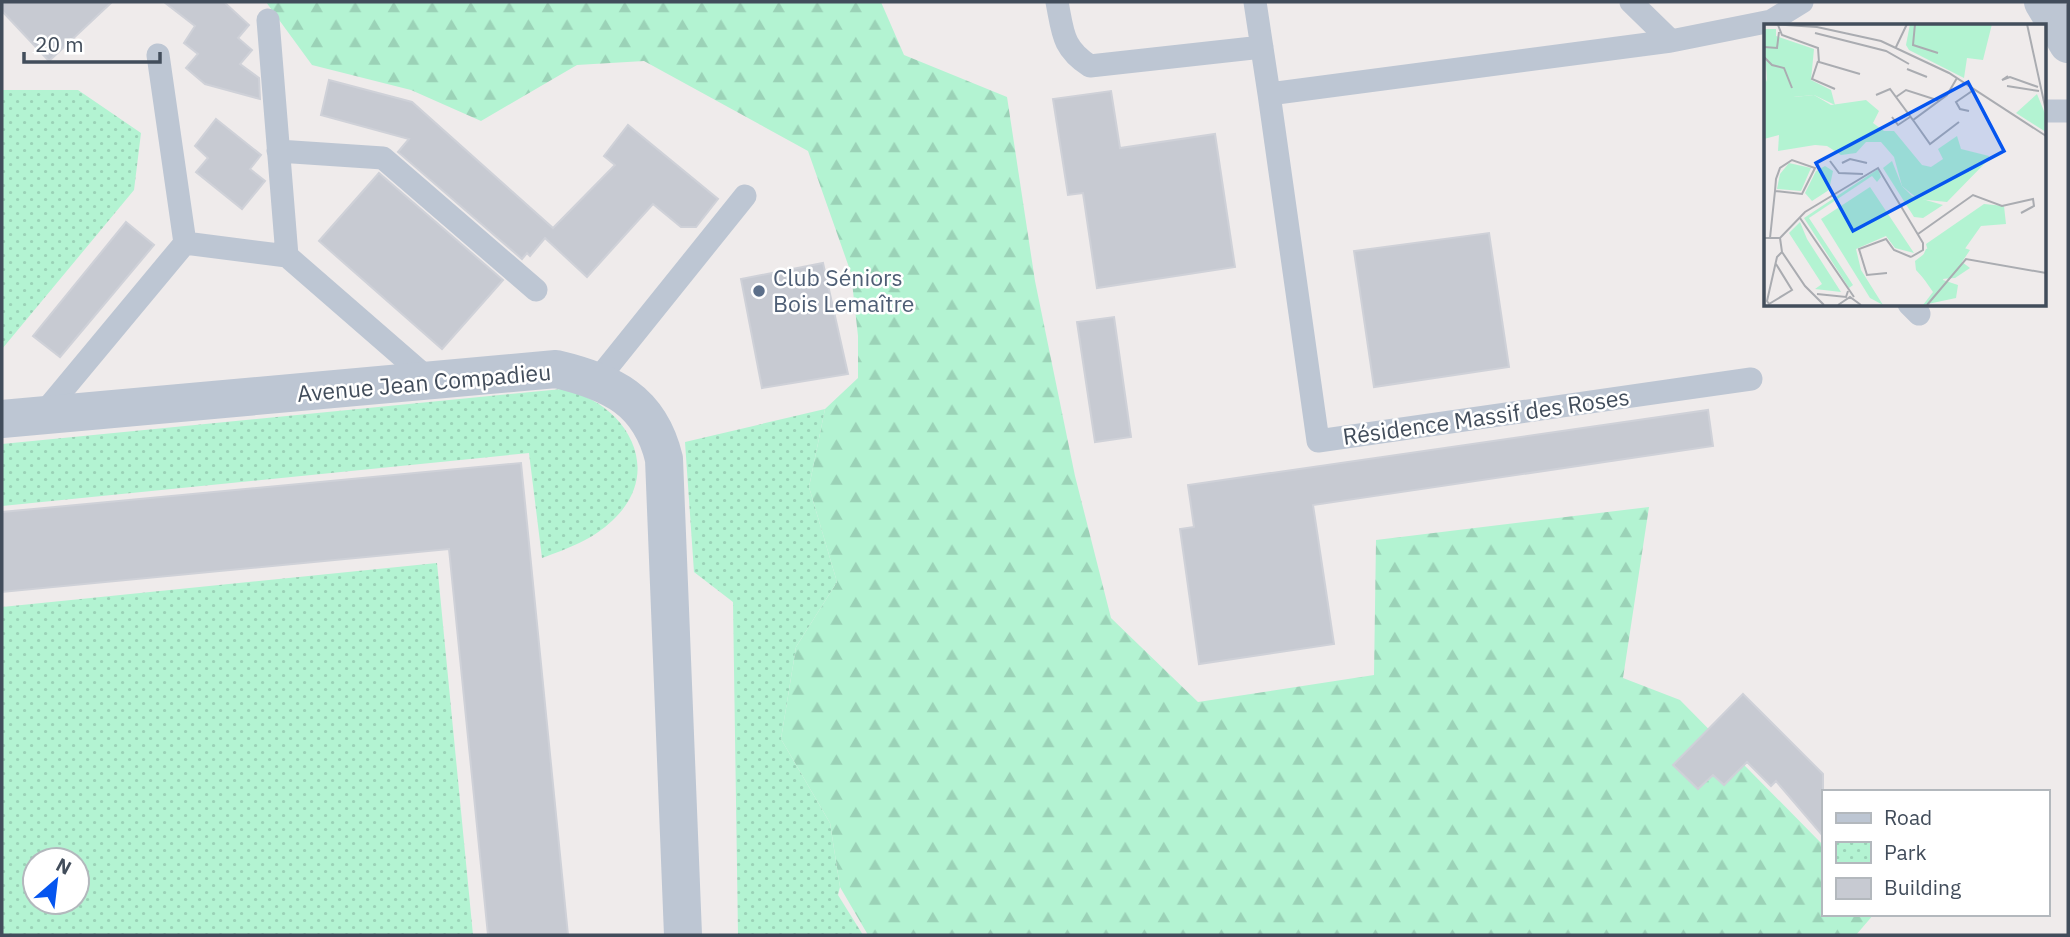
<svg xmlns="http://www.w3.org/2000/svg" width="2070" height="937" font-family="'IBM Plex Sans',sans-serif">
<defs>
<pattern id="forest-firs" width="22" height="20" patternUnits="userSpaceOnUse" patternTransform="scale(1.75)"><rect width="22" height="20" fill="#b3f3d2"/><path d="M5 1l3.5 6h-7zM16 11l3.5 6h-7z" fill="#9bd2b7"/></pattern>
<pattern id="park-dots" width="8" height="8" patternUnits="userSpaceOnUse" patternTransform="scale(1.75)"><rect width="8" height="8" fill="#b3f3d2"/><path d="M2 2h.1M6 6h.1" fill="none" stroke="#9bd2b7" stroke-width="1.8" stroke-linecap="round"/></pattern>
</defs>
<rect width="100%" height="100%" fill="#efebeb"/>
<!-- forest -->
<path fill="url(#forest-firs)" d="M 266,2 L 881,2 L 904,55 L 1007,97 L 1035,281 L 1075,476 L 1111,618 L 1198,702 L 1374,675 L 1376,540 L 1649,507 L 1623,678 L 1680,700 L 1823,845 L 1823,914 L 1874,914 L 1856,935 L 868,935 L 840,887 L 830,823 L 781,739 L 796,647 L 837,582 L 809,487 L 825,409 L 858,378 L 858,336 L 851,273 L 808,151 L 644,61 L 577,65 L 481,121 L 411,90 L 312,65 Z"/>
<!-- park -->
<path fill="url(#park-dots)" fill-rule="evenodd" d="M 2,90 L 78,90 L 141,133 L 134,190 L 2,349 Z
M 562,389 C 624,401 667,469 613,520 C 592,540 569,548 542,558 L 529,453 L 2,506 L 2,444 Z
M 825,409 L 809,487 L 837,582 L 796,647 L 781,739 L 830,823 L 840,887 L 838,895 L 863,935 L 738,935 L 733,602 L 694,572 L 685,442 Z
M 437,563 L 473,935 L 2,935 L 2,607 ZM 77,860 L 77,902 L 35,902 L 35,860 Z"/>
<!-- building -->
<path fill="#c7cad2" stroke="#cfd1d8" stroke-width="2" d="M 2,2 L 112,2 L 49,61 L 2,11 Z
M 164,2 L 224,2 L 249,25 L 238,38 L 252,50 L 240,64 L 259,78 L 260,99 L 205,84 L 186,68 L 198,54 L 184,43 L 195,26 Z
M 329,80 L 412,102 L 553,228 L 615,165 L 604,156 L 628,125 L 718,199 L 696,227 L 681,227 L 653,204 L 587,277 L 545,238 L 530,256 L 527,253 L 522,259 L 398,152 L 409,139 L 321,115 Z
M 1111,91 L 1120,148 L 1215,134 L 1235,267 L 1097,288 L 1083,193 L 1068,195 L 1053,99 Z
M 216,119 L 261,155 L 250,169 L 265,181 L 242,209 L 196,172 L 208,158 L 195,146 Z
M 379,173 L 503,280 L 442,349 L 319,241 Z
M 126,222 L 154,245 L 60,357 L 33,336 Z
M 1489,233 L 1509,367 L 1374,387 L 1354,251 Z
M 823,263 L 848,374 L 762,388 L 741,279 Z
M 1114,317 L 1131,437 L 1095,442 L 1077,322 Z
M 1708,410 L 1713,446 L 1313,505 L 1334,644 L 1199,664 L 1180,529 L 1194,527 L 1188,485 Z
M 521,463 L 568,935 L 488,935 L 449,549 L 2,592 L 2,512 Z
M 1743,694 L 1823,774 L 1823,836 L 1776,781 L 1771,786 L 1747,762 L 1724,785 L 1713,775 L 1698,789 L 1673,765 Z"/>
<g fill="none" stroke-linecap="round" stroke-linejoin="round">
<!-- lane -->
<path stroke="#bdc6d3" stroke-width="23" d="M 1057,2 C 1063,32 1062,48 1090,66 L 1262,47
M 1255,2 L 1269,94 L 1671,41 L 1771,21 L 1802,2
M 1631,2 L 1671,41
M 268,20 L 287,256
M 158,55 L 185,243 L 287,256 L 433,383
M 1269,94 L 1318,441 L 1751,379
M 2044,111 L 2068,111
M 278,151 L 383,158 L 536,290
M 1909,304 L 1919,314
M 598,379 L 745,196
M 42,415 L 185,243"/>
<!-- street -->
<path stroke="#bdc6d3" stroke-width="38" d="M 2043,2 L 2068,44
M 2,419 L 556,369 C 611,382 650,400 664,459 L 683,935"/>
</g>
<!-- markers -->
<circle fill="#5c6f8a" stroke="#fff" stroke-width="2.5" cx="759" cy="291" r="7"/>
<g text-anchor="middle" stroke-width="5" stroke-linejoin="round" paint-order="stroke">
<!-- service labels -->
<g font-size="23" fill="#4e5e75" stroke="#fff" text-anchor="start">
<text x="773" y="286">Club Séniors<tspan x="773" dy="26">Bois Lemaître</tspan></text>
</g>
<!-- street labels -->
<g font-size="23" fill="#424d5b" stroke="#fff">
<text transform="translate(424 383) rotate(-5)" y="8">Avenue Jean Compadieu</text>
<text transform="translate(1486 417) rotate(-8)" y="8">Résidence Massif des Roses</text>
</g>
</g>
<!-- overview -->
<g transform="translate(1764 24)">
<rect width="282" height="282" fill="#efebeb"/>
<path d="M 146,0 L 228,0 L 219,36 L 203,34 L 200,54 L 145,26 L 142,21 ZM 0,5 L 12,5 L 12,12 L 50,25 L 47,56 L 67,66 L 71,81 L 50,71 L 29,73 L 3,58 Z" fill="#b3f3d2"/>
<path d="M 0,50 L 3,58 L 20,57 L 30,73 L 50,71 L 67,81 L 102,76 L 115,87 L 109,99 L 120,107 L 130,107 L 158,141 L 167,143 L 179,135 L 174,125 L 193,112 L 197,125 L 225,132 L 224,136 L 183,178 L 154,175 L 138,162 L 130,133 L 117,118 L 102,118 L 92,129 L 77,131 L 63,122 L 51,121 L 14,127 L 15,111 L 0,115 ZM 186,219 L 206,226 L 198,238 L 206,244 L 191,254 L 176,255 L 194,261 L 192,274 L 159,281 L 169,268 L 153,245 L 162,225 Z" fill="#b3f3d2"/>
<path d="M 273,70 L 282,92 L 282,108 L 252,89 ZM 128,137 L 138,162 L 148,172 L 179,181 L 159,194 L 150,193 L 119,144 ZM 25,139 L 47,144 L 37,167 L 13,165 L 16,150 ZM 61,142 L 69,147 L 65,166 L 48,177 L 41,169 L 52,147 ZM 114,145 L 117,153 L 113,158 L 108,152 L 45,194 L 89,261 L 85,264 L 40,194 ZM 106,163 L 150,229 L 131,224 L 122,212 L 92,225 L 97,246 L 119,281 L 106,274 L 57,195 ZM 220,180 L 240,182 L 242,200 L 217,202 L 171,267 L 152,246 L 151,237 L 164,227 L 162,220 ZM 36,198 L 43,215 L 77,268 L 51,265 L 58,260 L 25,209 Z" fill="#b3f3d2"/>
<path fill="none" stroke="#aaacb1" stroke-width="2" d="M 4,0 L 53,3 L 117,17 L 185,49 L 282,112M 151,0 L 149,21 L 174,29M 263,0 L 282,87M 14,1 L 18,11 L 54,24 L 55,38 L 96,50M 51,9 L 122,27 L 145,40M 0,23 L 13,24 L 15,8M 132,23 L 143,0M 0,33 L 8,41 L 20,44 L 28,64M 54,37 L 48,55 L 71,65M 143,45 L 163,53M 244,52 L 238,56 L 246,53 L 274,63M 243,62 L 275,67M 112,71 L 126,65 L 149,96 L 183,71 L 193,54M 132,73 L 142,66 L 176,77M 205,87 L 196,85 L 192,78 L 211,65M 128,93 L 134,101 L 146,93M 149,96 L 166,120 L 195,98M 66,137 L 75,149 L 99,150M 78,139 L 86,135 L 103,139M 36,194 L 90,273M 154,210 L 209,171 L 238,182 L 269,175 L 270,182 L 257,189M 0,214 L 16,214 L 41,188 L 114,144 L 159,219 L 159,226 L 147,233M 6,214 L 11,167 L 12,155 L 16,144 L 28,136 L 51,144 L 38,170 L 11,167M 16,214 L 18,228 L 41,262 L 60,281M 12,240 L 28,266 L 5,280 L 3,277 L 13,233 L 18,228M 123,249 L 103,251 L 95,225 L 122,215 L 130,226 L 147,233M 53,270 L 82,273 L 84,267M 74,281 L 86,273 L 97,281M 163,281 L 202,235 L 282,249"/>
<path fill="#0555ef" fill-opacity="0.15" stroke="#0555ef" stroke-width="3.5" d="M 204,58 L 240,127 L 89,207 L 52,139 Z"/>
<rect width="282" height="282" fill="none" stroke="#424d5b" stroke-width="3.5"/>
</g>
<!-- border -->
<rect width="2070" height="937" fill="none" stroke="#424d5b" stroke-width="7"/>
<!-- legend -->
<rect x="1822" y="790" width="228" height="126" fill="#ffffff" stroke="#b3b8bd" stroke-width="2"/>
<rect x="1836" y="813" width="35" height="10" fill="#bdc6d3" stroke="#b3b8bd" stroke-width="2"/>
<text x="1884" y="825" font-size="21" fill="#424d5b">Road</text>
<rect x="1836" y="842" width="35" height="21" fill="url(#park-dots)" stroke="#b3b8bd" stroke-width="2"/>
<text x="1884" y="860" font-size="21" fill="#424d5b">Park</text>
<rect x="1836" y="878" width="35" height="21" fill="#c7cad2" stroke="#b3b8bd" stroke-width="2"/>
<text x="1884" y="895" font-size="21" fill="#424d5b">Building</text>
<!-- north arrow -->
<g transform="translate(56 881) rotate(28)"><circle r="33" fill="#ffffff" stroke="#b3b8bd" stroke-width="2"/>
<path d="M0-5L12 26L0 18L-12 26Z" fill="#0555ef"/>
<text y="-10" font-size="19" font-weight="bold" text-anchor="middle" fill="#424d5b">N</text>
</g>
<!-- scale -->
<path d="M24 52v10h136v-10" fill="none" stroke="#424d5b" stroke-width="3.5"/>
<text x="35" y="52" font-size="21" fill="#424d5b" stroke="#ffffff" stroke-width="5" paint-order="stroke">20 m</text>
</svg>
